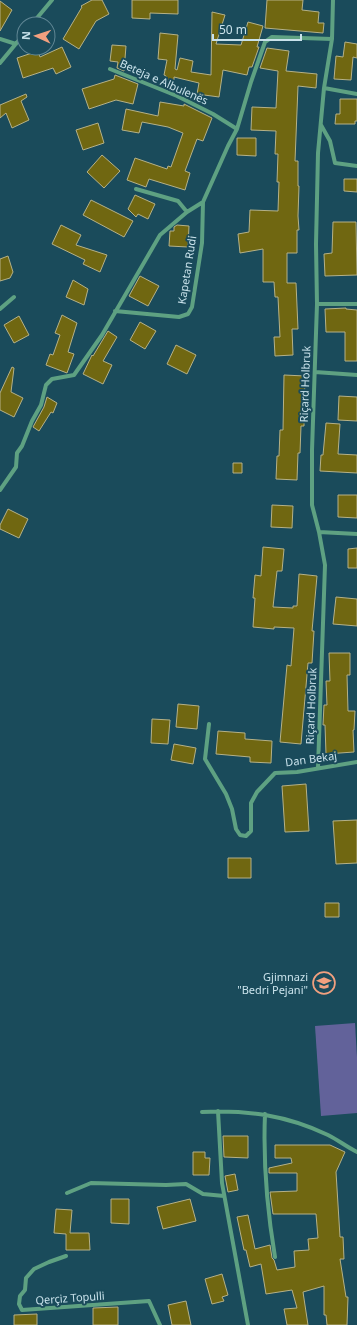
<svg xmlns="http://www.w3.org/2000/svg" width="357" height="1325" font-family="'Noto Sans',sans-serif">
<rect width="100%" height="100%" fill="#1a4b5b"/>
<!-- green -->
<path fill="#62629a" d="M 355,1023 L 357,1057 L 357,1113 L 321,1116 L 315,1026 Z"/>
<!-- building -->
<path fill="#706711" stroke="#b5b187" d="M 92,0 L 102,0 L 109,14 L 96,21 L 79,49 L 63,39 L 82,7 L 81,6 Z
M 132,0 L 178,0 L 178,14 L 150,13 L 150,19 L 132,18 Z
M 267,0 L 303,0 L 302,10 L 319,12 L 318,23 L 324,23 L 323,33 L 265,28 Z
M 0,1 L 12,10 L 0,31 Z
M 212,12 L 225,15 L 216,44 L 241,45 L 248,22 L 263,26 L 257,47 L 259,47 L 252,67 L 249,67 L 247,75 L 223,70 L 219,97 L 197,94 L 199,83 L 174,77 L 174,80 L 166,80 L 166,76 L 164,75 L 167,60 L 158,59 L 160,33 L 178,35 L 175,69 L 177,70 L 180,58 L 193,61 L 191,72 L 211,75 Z
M 345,42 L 357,44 L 357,58 L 353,57 L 351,80 L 334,79 L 336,56 L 343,57 Z
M 112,45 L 126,46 L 124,71 L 117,68 L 118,62 L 110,61 Z
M 62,47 L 71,67 L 56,74 L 53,68 L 23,78 L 17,58 L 38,51 L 40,57 Z
M 267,48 L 289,51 L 286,71 L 317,74 L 316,88 L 298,86 L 295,161 L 298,161 L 298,186 L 299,186 L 298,216 L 299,230 L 297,230 L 297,253 L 287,253 L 287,283 L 296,283 L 298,329 L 292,329 L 293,355 L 275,356 L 274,337 L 280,337 L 278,297 L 275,297 L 274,282 L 263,282 L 263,249 L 240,253 L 238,234 L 249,232 L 250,210 L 278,211 L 279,182 L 277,182 L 278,154 L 275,154 L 276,131 L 251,130 L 252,107 L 276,108 L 278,71 L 260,68 Z
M 115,75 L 138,84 L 133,104 L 116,100 L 89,109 L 82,89 L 114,79 Z
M 26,94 L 27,97 L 21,101 L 29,120 L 12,128 L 6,113 L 0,118 L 0,105 Z
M 340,99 L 357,99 L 357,121 L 355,121 L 355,124 L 335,124 L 336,114 L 340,114 Z
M 160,102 L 184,106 L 184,104 L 212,118 L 203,141 L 197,139 L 185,171 L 190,173 L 185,190 L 149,179 L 146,187 L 127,180 L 135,158 L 167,169 L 168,166 L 171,167 L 183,133 L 168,127 L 142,122 L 139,133 L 122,130 L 126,109 L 158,116 Z
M 98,123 L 104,143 L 83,150 L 76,130 Z
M 237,138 L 256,138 L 256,156 L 237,155 Z
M 102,155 L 120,171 L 104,188 L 87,172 Z
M 344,179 L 357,179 L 357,192 L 344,191 Z
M 135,195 L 155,204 L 148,219 L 138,214 L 136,217 L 128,209 Z
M 91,200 L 133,221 L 124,237 L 83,215 Z
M 333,222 L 356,222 L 357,275 L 325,276 L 324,254 L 332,253 Z
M 61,225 L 81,235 L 76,245 L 107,255 L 100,272 L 83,264 L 85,260 L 52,244 Z
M 177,225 L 189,226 L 188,247 L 169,246 L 170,231 L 174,231 L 174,227 Z
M 8,256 L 13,272 L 10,278 L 0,281 L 0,259 Z
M 140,276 L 159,286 L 148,306 L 129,296 Z
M 73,280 L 88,289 L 84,305 L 66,297 Z
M 346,308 L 346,309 L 357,310 L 357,361 L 345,361 L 345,332 L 326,332 L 325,309 Z
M 62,315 L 77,323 L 68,352 L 74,354 L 67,373 L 46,365 L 50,354 L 53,355 L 60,335 L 55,333 Z
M 19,316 L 29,335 L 14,343 L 4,325 Z
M 140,322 L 156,331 L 145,349 L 130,340 Z
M 108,331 L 117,337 L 103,361 L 112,365 L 103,384 L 83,374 L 92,355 L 93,356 Z
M 176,345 L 196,355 L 187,374 L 167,364 Z
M 12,367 L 14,368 L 11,392 L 23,398 L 14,417 L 0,410 L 0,393 Z
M 284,375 L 305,376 L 304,426 L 301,426 L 300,453 L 298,453 L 297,480 L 276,479 L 277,456 L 279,456 L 280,430 L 283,430 Z
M 339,396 L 357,397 L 357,421 L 338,420 Z
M 47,397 L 57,403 L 53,413 L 51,412 L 39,431 L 33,427 L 44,407 Z
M 326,423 L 340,424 L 338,454 L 357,455 L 357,473 L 320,471 L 321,455 L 323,455 Z
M 233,463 L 242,463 L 242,473 L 233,473 Z
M 338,495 L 357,495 L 357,518 L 338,517 Z
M 272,505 L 293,506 L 292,528 L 271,527 Z
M 8,509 L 28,519 L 19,538 L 0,529 L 0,525 Z
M 263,547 L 284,549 L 282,571 L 277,571 L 273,607 L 293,608 L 293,606 L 297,606 L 299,574 L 317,576 L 312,631 L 314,631 L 312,663 L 308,663 L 301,744 L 280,742 L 287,665 L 291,666 L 294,628 L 274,627 L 274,629 L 253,627 L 255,598 L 253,598 L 255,575 L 261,576 Z
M 357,548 L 357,568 L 348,568 L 348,549 Z
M 336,597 L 357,599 L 357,626 L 333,624 Z
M 329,653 L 350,653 L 350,675 L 347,675 L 348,711 L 355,711 L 354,730 L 353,730 L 354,752 L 326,754 L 325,725 L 323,725 L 324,705 L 327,705 L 326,681 L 330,681 Z
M 178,704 L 199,706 L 197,729 L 176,727 Z
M 152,719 L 170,720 L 168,744 L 151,743 Z
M 218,731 L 245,733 L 245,739 L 272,741 L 271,763 L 250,762 L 250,757 L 216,754 Z
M 174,744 L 196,748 L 193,764 L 171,760 Z
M 306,784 L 309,831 L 285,832 L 282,786 Z
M 357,820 L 357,863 L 336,864 L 333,821 Z
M 228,858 L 251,858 L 251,878 L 228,878 Z
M 325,903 L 339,903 L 339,917 L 325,917 Z
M 223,1136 L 248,1136 L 248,1158 L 224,1157 Z
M 275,1145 L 330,1145 L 345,1152 L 336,1172 L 340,1237 L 343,1237 L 344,1259 L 340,1259 L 346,1297 L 348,1297 L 347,1325 L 327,1325 L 326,1315 L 324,1315 L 324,1286 L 303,1292 L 308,1325 L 287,1325 L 284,1309 L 297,1308 L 292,1290 L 266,1294 L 261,1264 L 250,1267 L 246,1250 L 244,1250 L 237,1217 L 248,1215 L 255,1249 L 270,1245 L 272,1258 L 274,1260 L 277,1270 L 295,1267 L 294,1251 L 309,1250 L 308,1239 L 318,1238 L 316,1214 L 273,1214 L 270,1192 L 297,1191 L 297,1173 L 269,1173 L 269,1168 L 292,1163 L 291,1158 L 275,1158 Z
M 193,1152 L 205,1152 L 205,1158 L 210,1158 L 209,1175 L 193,1175 Z
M 235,1174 L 238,1190 L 228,1192 L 225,1176 Z
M 111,1199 L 129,1199 L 129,1224 L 111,1223 Z
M 190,1199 L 196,1221 L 163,1229 L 157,1207 Z
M 56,1209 L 72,1210 L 70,1233 L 89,1233 L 90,1250 L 66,1250 L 66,1234 L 54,1233 Z
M 222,1274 L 228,1295 L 222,1297 L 224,1301 L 212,1304 L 205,1279 Z
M 186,1301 L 191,1325 L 172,1325 L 168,1305 Z
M 118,1307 L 118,1325 L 93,1325 L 93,1308 Z
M 37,1314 L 37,1325 L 14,1325 L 14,1315 Z"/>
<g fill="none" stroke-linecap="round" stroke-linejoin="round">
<!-- minor -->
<path stroke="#5ea182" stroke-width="4" d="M 32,24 L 52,0
M 0,39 L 16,44
M 0,63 L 24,34
M 110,69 L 177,96 L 213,114 L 237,129
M 324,88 L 357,94
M 321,125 L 330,141 L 335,163 L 357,166
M 136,189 L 178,201 L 187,212
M 317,304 L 357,304
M 0,309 L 14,297
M 115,311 L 179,317 L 188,314 L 192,307 L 202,243 L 203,202
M 315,372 L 357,375
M 0,490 L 16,467 L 17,453 L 22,446 L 32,421 L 41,405 L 46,385 L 52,379 L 74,375 L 102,335 L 160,235 L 187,212 L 203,202 L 228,146 L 237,129 L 251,82 L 265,42 L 272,37 L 332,39
M 319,532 L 357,534
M 209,724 L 205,759 L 226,794 L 232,809 L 236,829 L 240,835 L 246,836 L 251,831 L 251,803 L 257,792 L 275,773 L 297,772 L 357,762
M 318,768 L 325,565 L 319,532 L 312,505 L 312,450 L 317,304 L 316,244 L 318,153 L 324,88 L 332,39 L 333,0
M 218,1111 L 222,1183 L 248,1325
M 202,1112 C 248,1110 286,1115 328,1135 C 338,1140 347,1147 357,1152
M 265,1114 C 263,1162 267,1209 275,1257
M 67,1193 L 91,1183 L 166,1185 L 186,1184 L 203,1194 L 224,1196
M 66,1256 L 49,1262 L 34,1269 L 26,1278 L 25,1290 L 20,1296 L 19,1304 L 22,1310 L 149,1301 L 160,1325"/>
</g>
<!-- icons -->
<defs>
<g id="school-ring" transform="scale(1.15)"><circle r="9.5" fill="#1a4b5b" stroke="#f2a07f" stroke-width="1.5"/><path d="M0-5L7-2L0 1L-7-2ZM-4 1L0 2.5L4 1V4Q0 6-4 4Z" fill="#f2a07f"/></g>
</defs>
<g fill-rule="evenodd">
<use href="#school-ring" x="324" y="983"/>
</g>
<g text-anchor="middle" stroke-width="4" stroke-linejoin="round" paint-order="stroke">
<!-- street labels -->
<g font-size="11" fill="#c9e2eb" stroke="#1a4b5b">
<text transform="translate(164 82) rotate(24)" y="4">Beteja e Albulenës</text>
<text transform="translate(187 270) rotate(-81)" y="4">Kapetan Rudi</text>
<text transform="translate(305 384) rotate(-88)" y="4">Riçard Holbruk</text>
<text transform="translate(311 706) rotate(-88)" y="4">Riçard Holbruk</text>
<text transform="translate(311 759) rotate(-8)" y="4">Dan Bekaj</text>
<text transform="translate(70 1298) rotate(-4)" y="4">Qerçiz Topulli</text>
</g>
<!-- poi labels -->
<g font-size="11" fill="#c9e2eb" stroke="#1a4b5b" text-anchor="end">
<text x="308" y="981">Gjimnazi<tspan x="308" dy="13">"Bedri Pejani"</tspan></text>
</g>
</g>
<!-- north arrow -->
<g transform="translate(36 36) rotate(273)"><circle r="19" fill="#1a4b5b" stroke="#608795"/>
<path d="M0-3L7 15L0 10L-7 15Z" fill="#f2a07f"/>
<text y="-6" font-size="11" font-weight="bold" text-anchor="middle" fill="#c9e2eb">N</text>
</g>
<!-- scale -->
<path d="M213 34v6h88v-6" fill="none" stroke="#c9e2eb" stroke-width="2"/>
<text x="219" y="34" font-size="12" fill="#c9e2eb" stroke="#1a4b5b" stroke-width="3" paint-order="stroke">50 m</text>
</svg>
